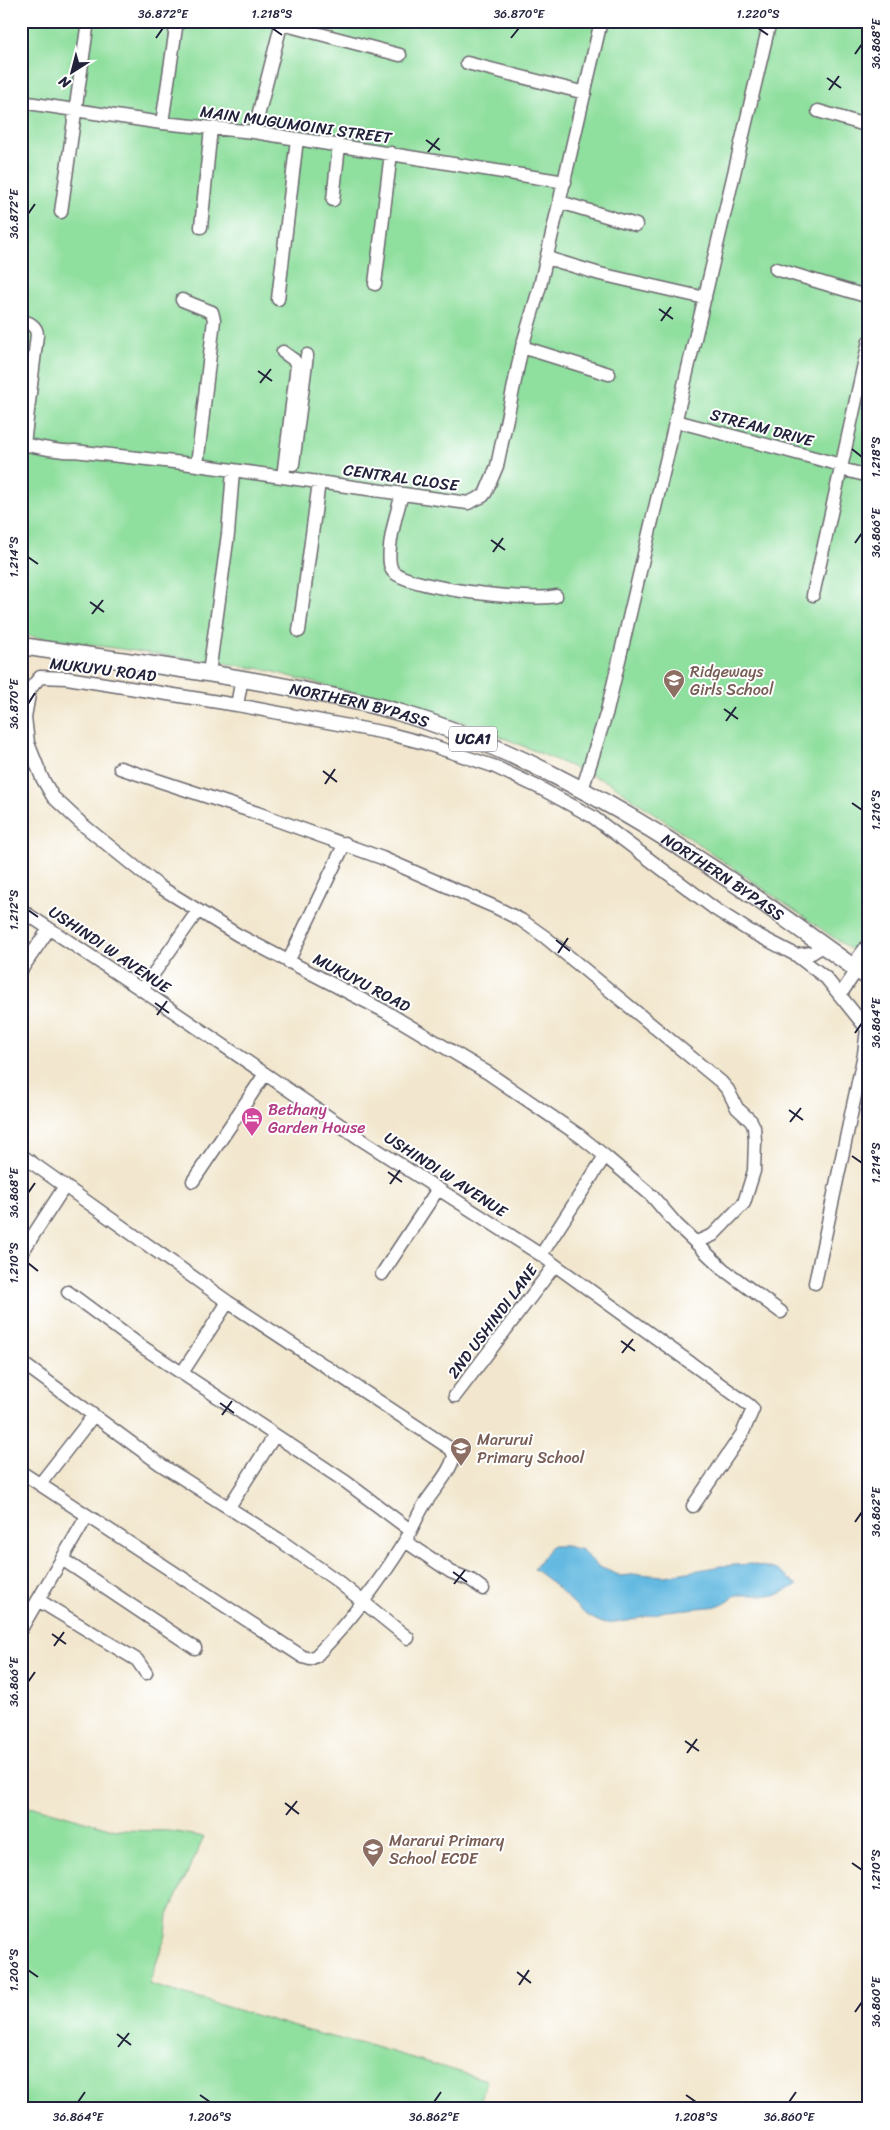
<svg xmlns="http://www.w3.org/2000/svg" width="890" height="2130" font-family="Sriracha,sans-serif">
<rect width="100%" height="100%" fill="#fff"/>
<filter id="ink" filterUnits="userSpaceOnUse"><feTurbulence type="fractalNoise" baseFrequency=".02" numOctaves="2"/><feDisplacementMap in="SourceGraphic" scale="10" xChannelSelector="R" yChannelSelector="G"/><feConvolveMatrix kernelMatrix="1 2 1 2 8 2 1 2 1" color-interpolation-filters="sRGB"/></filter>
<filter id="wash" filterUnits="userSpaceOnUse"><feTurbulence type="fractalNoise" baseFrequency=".0096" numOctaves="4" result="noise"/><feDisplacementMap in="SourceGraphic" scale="20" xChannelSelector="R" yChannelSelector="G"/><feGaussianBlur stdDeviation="1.12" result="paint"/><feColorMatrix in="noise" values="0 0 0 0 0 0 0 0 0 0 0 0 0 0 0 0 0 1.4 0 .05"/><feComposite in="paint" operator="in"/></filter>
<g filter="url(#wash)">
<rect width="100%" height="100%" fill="#f2e7ce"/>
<!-- green -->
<path fill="#8fdf9e" stroke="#58806c" d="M 21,21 L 869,21 L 869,962 L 610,783 L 476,726 L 263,669 L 21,635 Z
M 21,1807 L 40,1808 L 116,1830 L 170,1831 L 204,1837 L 168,1915 L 166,1935 L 149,1984 L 319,2034 L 372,2046 L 487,2080 L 478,2109 L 21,2109 Z"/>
<!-- water -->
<path fill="#64b9e1" stroke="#436e8e" d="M 551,1546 L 566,1546 L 582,1550 L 597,1566 L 621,1576 L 639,1574 L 665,1576 L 721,1566 L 751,1564 L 777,1570 L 797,1585 L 777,1595 L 736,1595 L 720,1606 L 666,1611 L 628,1621 L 602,1623 L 586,1615 L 550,1581 L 534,1569 Z"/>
</g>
<g filter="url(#ink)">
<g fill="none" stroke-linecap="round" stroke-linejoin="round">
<!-- minor casing -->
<g stroke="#6b676e" stroke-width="15">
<path id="minor" d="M 282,24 L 400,55
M 467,63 L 585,93
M 21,102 L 162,123 L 254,132 L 565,182
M 818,111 L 869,126
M 162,123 L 177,21
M 254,132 L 282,21
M 333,200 L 339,145
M 560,202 L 636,225
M 61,212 L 88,21
M 201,227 L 211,128
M 547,258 L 600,274 L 705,298
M 776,269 L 869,297
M 375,284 L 391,153
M 278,299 L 297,139
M 182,300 L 212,312 L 214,320 L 197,465
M 21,321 C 29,322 37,326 37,335 L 24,444
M 522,347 L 609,374
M 283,352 L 294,360 L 297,365 L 283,477
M 676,421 L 841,465
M 21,444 C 36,446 60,453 74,451 L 183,463 L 453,501 L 468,503 L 483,496 L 486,492 L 497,466 L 522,347 L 540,286 L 601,21
M 293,464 L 307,355
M 841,469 L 869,476
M 402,495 C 397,510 384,556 392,570 C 402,588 534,602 556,596
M 813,595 L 869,341
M 299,631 L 319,482
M 209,673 L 228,534 L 233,471
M 237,705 L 242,678
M 120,768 L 257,813 L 382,858 L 495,907 L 521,920 L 545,937 L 721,1082 L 728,1090 L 737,1108 L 751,1121 L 754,1127 L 755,1141 L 754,1171 L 744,1203 L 713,1235 L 699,1241 L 694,1241 L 676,1224 L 652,1196 L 605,1156 L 580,1136 L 488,1073 L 386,1012 L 238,935 L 160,887 L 82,824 L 53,797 L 42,778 L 28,743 L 25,717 L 30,689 L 40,677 L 67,678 L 237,705 L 386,733 L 424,743 L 493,766 L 540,788 L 593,817 L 715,909 L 748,930 L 796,955 L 812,953 L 823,946
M 582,790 L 607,711 L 770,21
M 21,910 L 142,990 L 362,1140 L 541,1255 L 749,1405 L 753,1409 L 742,1434 L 693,1506
M 796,955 L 826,978 L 867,1029 L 864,1054 L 815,1283
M 288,962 L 345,843
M 852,966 L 869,943
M 21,970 L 49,929
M 142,990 L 197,912
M 840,995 L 857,970
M 21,1155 L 228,1302 L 451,1449 L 454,1456 C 450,1473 434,1489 424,1505 C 417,1516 412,1530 405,1541 C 379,1583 350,1621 316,1656 L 310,1659 L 303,1657 L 21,1472
M 193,1181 L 265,1074
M 694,1241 L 723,1269 L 781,1312
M 21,1254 L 65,1186
M 541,1255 L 605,1156
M 382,1274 L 438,1189
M 68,1292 L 141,1346 L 346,1482 L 410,1530
M 21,1362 L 160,1464 L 278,1539 L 336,1580 L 408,1638
M 182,1373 L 228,1302
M 455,1396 L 555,1265
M 40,1484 L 93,1416
M 229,1507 L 275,1435
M 405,1541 L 451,1572 L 471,1580 L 483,1589
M 62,1559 L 195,1648
M 38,1600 L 137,1660 L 146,1673
M 21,1629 L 87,1516"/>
</g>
<!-- major casing -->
<g stroke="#6b676e" stroke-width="19">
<g id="major">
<path id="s1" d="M 21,646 C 118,660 215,672 311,692 C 341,698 372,704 401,713 C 522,749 640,818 743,889 C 786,918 827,949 869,978"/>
</g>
</g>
<!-- minor -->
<use href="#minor" stroke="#fff" stroke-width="12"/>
<!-- major -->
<use href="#major" stroke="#fff" stroke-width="16"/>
</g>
</g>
<!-- ticks -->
<path fill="none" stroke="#22223b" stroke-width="2" d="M 272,28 L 282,35M 758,28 L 768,35M 156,38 L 163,28M 511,38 L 519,28M 855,54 L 862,44M 827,78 L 841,88M 829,90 L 839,76M 426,140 L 440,150M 428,152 L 439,138M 28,214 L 35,204M 659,309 L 673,319M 661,321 L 671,307M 258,371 L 272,381M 260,383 L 271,369M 852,449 L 862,457M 491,540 L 505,550M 855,543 L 862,533M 493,552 L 503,538M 28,557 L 38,564M 90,602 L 104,612M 92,614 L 103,600M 28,704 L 35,693M 724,709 L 738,719M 726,721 L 736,707M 323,771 L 337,782M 325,784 L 335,769M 852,803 L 862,810M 28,910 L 38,917M 556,940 L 570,951M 558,953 L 568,938M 155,1003 L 169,1013M 157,1015 L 167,1001M 855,1033 L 862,1023M 789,1110 L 803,1120M 790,1122 L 801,1108M 852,1156 L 862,1163M 388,1172 L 402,1182M 390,1184 L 400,1170M 28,1193 L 35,1183M 28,1263 L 38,1271M 621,1341 L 635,1351M 622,1353 L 633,1339M 220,1403 L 234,1413M 222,1415 L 232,1401M 855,1522 L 862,1512M 453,1572 L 467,1582M 454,1584 L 465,1570M 52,1634 L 66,1644M 54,1646 L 64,1632M 28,1682 L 35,1672M 685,1741 L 699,1751M 687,1753 L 697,1739M 285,1803 L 299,1814M 286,1815 L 297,1801M 852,1863 L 862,1870M 28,1970 L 38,1977M 517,1972 L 531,1983M 519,1985 L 529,1970M 855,2012 L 862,2002M 117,2034 L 131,2045M 118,2047 L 129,2033M 200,2095 L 210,2102M 686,2095 L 696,2102M 78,2102 L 85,2092M 434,2102 L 441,2092M 789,2102 L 796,2092"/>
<!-- icons -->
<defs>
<g id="school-pin" transform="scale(1.125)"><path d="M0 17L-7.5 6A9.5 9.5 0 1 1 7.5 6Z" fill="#8d6e63" stroke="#fff"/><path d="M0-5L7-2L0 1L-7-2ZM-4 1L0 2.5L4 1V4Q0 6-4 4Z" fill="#fff"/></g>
<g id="hotel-pin" transform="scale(1.125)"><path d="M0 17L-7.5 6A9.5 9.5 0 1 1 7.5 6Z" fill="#d1479c" stroke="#fff"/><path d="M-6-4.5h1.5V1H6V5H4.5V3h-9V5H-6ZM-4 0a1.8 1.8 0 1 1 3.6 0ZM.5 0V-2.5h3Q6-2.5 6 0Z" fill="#fff"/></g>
</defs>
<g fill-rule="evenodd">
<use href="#school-pin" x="674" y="680"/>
<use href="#hotel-pin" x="252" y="1118"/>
<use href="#school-pin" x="461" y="1448"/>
<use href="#school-pin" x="373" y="1849"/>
</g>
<g text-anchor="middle" stroke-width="4" stroke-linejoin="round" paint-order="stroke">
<!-- shield labels -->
<rect fill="#fff" stroke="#646476" stroke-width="1" x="449" y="726.5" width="48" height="25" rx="4"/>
<g font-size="15" font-weight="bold" fill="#22223b">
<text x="473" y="744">UCA1</text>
</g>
<!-- street labels -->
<g font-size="16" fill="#22223b" stroke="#fff">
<text transform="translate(296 124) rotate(8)" y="6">MAIN MUGUMOINI STREET</text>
<text transform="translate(762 427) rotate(15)" y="6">STREAM DRIVE</text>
<text transform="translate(401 477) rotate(8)" y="6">CENTRAL CLOSE</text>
<text transform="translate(103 669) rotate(7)" y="6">MUKUYU ROAD</text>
<text dy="6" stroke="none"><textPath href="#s1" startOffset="344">NORTHERN BYPASS</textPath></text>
<text dy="6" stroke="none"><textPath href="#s1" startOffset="749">NORTHERN BYPASS</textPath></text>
<text transform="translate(110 949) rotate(34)" y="6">USHINDI W AVENUE</text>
<text transform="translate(362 982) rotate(28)" y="6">MUKUYU ROAD</text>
<text transform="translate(446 1174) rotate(33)" y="6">USHINDI W AVENUE</text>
<text transform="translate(492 1321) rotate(-53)" y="6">2ND USHINDI LANE</text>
</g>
<!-- education labels -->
<g font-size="16" fill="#785e54" stroke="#fff" text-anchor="start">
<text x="690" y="677">Ridgeways<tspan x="690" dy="18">Girls School</tspan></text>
<text x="477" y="1445">Marurui<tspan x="477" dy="18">Primary School</tspan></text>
<text x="389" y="1846">Mararui Primary<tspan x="389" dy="18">School ECDE</tspan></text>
</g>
<!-- hotel labels -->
<g font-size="16" fill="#b23c85" stroke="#fff" text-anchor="start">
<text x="268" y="1115">Bethany<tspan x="268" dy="18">Garden House</tspan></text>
</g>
</g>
<!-- margin -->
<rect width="890" height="2130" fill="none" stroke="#fff" stroke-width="55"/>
<!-- north arrow -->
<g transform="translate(72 72) rotate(216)" stroke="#ffffff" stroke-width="4" paint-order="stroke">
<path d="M0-4L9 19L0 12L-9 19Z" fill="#22223b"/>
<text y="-8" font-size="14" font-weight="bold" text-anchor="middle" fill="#22223b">N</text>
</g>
<rect x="28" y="28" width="834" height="2074" fill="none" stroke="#22223b" stroke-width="2"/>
<g font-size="12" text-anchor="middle" fill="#22223b">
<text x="163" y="18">36.872°E</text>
<text x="272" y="18">1.218°S</text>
<text x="519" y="18">36.870°E</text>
<text x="758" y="18">1.220°S</text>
<text transform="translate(876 44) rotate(-90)" y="4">36.868°E</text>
<text transform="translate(14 214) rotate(-90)" y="4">36.872°E</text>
<text transform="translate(876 457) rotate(-90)" y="4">1.218°S</text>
<text transform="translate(876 533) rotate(-90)" y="4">36.866°E</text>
<text transform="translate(14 557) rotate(-90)" y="4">1.214°S</text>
<text transform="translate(14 704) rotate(-90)" y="4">36.870°E</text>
<text transform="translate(876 810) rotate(-90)" y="4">1.216°S</text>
<text transform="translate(14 910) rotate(-90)" y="4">1.212°S</text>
<text transform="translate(876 1023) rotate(-90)" y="4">36.864°E</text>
<text transform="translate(876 1163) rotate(-90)" y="4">1.214°S</text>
<text transform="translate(14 1193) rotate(-90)" y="4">36.868°E</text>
<text transform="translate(14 1263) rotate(-90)" y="4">1.210°S</text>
<text transform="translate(876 1512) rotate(-90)" y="4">36.862°E</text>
<text transform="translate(14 1682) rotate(-90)" y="4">36.866°E</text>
<text transform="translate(876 1870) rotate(-90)" y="4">1.210°S</text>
<text transform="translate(14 1970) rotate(-90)" y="4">1.206°S</text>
<text transform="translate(876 2002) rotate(-90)" y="4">36.860°E</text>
<text x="78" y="2121">36.864°E</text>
<text x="210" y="2121">1.206°S</text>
<text x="434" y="2121">36.862°E</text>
<text x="696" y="2121">1.208°S</text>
<text x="789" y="2121">36.860°E</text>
</g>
</svg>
